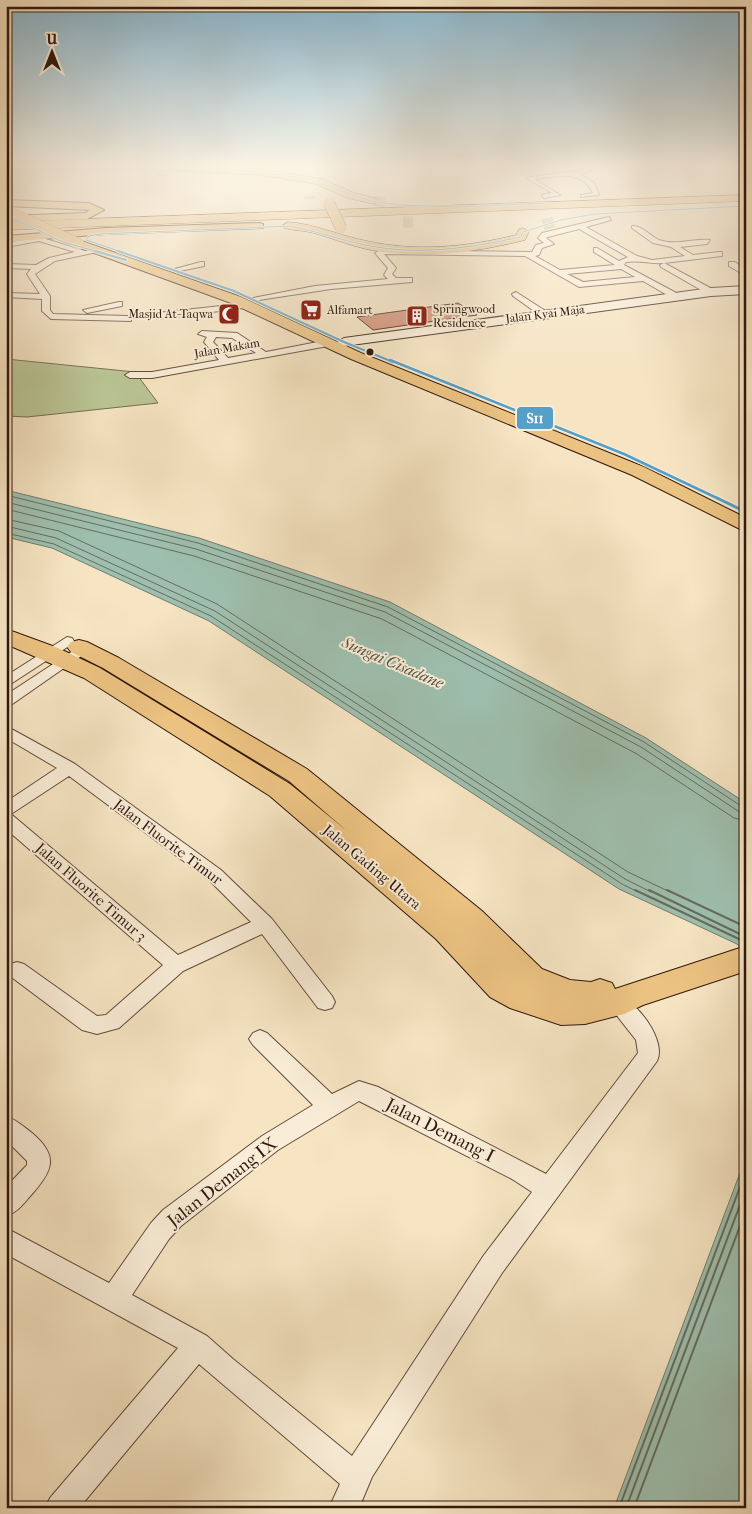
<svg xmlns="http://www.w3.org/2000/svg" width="752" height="1514" font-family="'IM FELL French Canon',serif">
<rect width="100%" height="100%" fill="#f6e4c2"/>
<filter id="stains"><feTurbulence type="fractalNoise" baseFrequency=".004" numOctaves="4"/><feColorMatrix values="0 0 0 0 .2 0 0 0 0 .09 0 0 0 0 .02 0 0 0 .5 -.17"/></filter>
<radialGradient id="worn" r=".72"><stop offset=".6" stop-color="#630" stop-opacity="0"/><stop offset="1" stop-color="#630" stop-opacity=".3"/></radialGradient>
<!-- green -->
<path fill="#bac595" stroke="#756e52" d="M 6,359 L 135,372 L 158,403 L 27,417 L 6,416 Z"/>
<!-- water -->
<path fill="#9ebfae" stroke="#727c6e" d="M 6,490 L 199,538 L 390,602 L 646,738 L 746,803 L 746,954 L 737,944 L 619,889 L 209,621 L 52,548 L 6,537 Z
M 746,1157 L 746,1508 L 614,1508 Z"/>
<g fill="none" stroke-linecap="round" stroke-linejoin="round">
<!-- shore-far1 -->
<path stroke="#676c5e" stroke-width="1" d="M 6,495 L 198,543 L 388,607 L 644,742 L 741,806 L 746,807
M 6,502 L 196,549 L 385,612 L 641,747 L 738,811 L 746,813
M 6,509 L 194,556 L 382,619 L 637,754 L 734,818 L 746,821
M 6,519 L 59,531 L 217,604 L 628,872 L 670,892
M 6,526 L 56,538 L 215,611 L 625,879 L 651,892
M 6,533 L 54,544 L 211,616 L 622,884 L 638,892"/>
<!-- shore -->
<path stroke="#676c5e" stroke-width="2" d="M 635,890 L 739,939 L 745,945
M 649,890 L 746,937
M 667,890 L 746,927
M 619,1508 L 746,1171
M 626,1508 L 746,1189
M 634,1508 L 746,1210"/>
</g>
<!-- building -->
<path fill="#d08a72" stroke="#30180e" d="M 458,303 L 477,315 L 373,330 L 357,317 Z"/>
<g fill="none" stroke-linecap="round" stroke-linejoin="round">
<!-- motorway-tunnel -->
<path stroke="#cebb9e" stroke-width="11" stroke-dasharray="11 5.5" stroke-linecap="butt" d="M 157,171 L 169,172
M 309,196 L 309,199
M 374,201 L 389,203
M 403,222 L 413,222
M 543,225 L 554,222"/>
<!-- minor casing -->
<g stroke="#624b3b" stroke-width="2">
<path id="minor" d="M 579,165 L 585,165 L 591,171 L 580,174 L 594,183 L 599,195 L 581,197 L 581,195 L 593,193 C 581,168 556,177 534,179 L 560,195 L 544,198 L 542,195 L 552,193 L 526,178 L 583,170 Z
M 609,217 L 611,220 L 586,227 L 637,256 L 652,260 L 685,256 L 671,247 L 653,243 L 632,228 L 632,226 C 642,225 650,236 659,240 C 676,246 693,238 710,240 L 707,244 L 680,247 L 693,255 L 719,252 L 722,252 L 722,256 L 664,263 L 714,290 L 714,294 L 708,294 L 661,267 L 660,265 L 664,263 C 650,264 640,260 626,262 L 624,265 L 680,295 L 680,299 L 674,299 L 643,281 L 579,287 L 525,256 L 384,254 L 396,268 L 392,274 L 396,278 L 412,278 L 412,282 L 331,289 L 252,301 L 248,299 L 315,286 L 388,279 L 384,275 L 388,268 L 375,253 L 380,250 L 532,252 L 536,245 L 544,243 L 538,238 L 542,233 ZM 579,229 L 628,257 L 619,261 L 597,248 L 594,248 L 594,252 L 615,265 L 560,270 L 535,256 L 539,255 L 542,248 L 554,244 L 546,238 L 548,237 ZM 621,269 L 635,277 L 583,282 L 567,274 Z
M 39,237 L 85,251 L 98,249 L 102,251 L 55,261 L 35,274 L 50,296 L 50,310 L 53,314 L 128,316 L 131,317 L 131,321 L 51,319 L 42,311 L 42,299 L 6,297 L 6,293 L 40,294 L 27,274 L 31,269 L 6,268 L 6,264 L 36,265 L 49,258 L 75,252 L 39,241 L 6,247 L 6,243 Z
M 201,262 L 204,262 L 204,266 L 175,272 L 171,270 Z
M 729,262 L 735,262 L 746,270 L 746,276 L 729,266 Z
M 516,292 L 547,312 L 547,316 L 541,316 L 513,296 L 512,294 Z
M 119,302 L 122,302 L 122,306 L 87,313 L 83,310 Z
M 248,303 L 252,305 L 251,307 L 157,319 L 153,316 L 157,313 Z
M 202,331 L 237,333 L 266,352 L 328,340 L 332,343 L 328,346 L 152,378 L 130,378 L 125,375 L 130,372 L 152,372 L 219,360 L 204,342 L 207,337 L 198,334 ZM 216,337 L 232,338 L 256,353 L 228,358 L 213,342 Z
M 67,637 L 72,638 L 74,641 L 72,644 L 6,687 L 6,676 Z
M 82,645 L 87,646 L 89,649 L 87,652 L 11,705 L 6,707 L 6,695 Z
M 6,726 L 75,764 L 221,870 L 272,919 L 332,996 L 335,1002 L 332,1008 L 325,1010 L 318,1008 L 262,934 L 183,971 L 119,1028 L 97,1034 L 82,1030 L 10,976 L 7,970 L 10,964 L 17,962 L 24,964 L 97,1016 L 106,1015 L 163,965 L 6,829 L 6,802 L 57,768 L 6,738 ZM 69,776 L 209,880 L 251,922 L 178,955 L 11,814 Z
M 617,995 C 637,1001 667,1041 657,1061 L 502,1273 L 372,1477 L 359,1508 L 329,1508 L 340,1484 L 199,1364 L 79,1508 L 45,1508 L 50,1498 L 178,1348 L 6,1254 L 6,1228 L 109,1283 L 151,1223 L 163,1210 L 262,1136 L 313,1105 L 253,1045 L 249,1039 L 253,1033 L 260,1030 L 267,1033 L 332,1094 L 359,1081 L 378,1087 L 546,1174 L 638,1053 L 636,1040 L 607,1003 L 610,997 ZM 359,1101 L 512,1179 L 532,1192 L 484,1255 L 352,1456 L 233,1359 L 207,1336 L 132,1295 L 169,1239 L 181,1226 L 278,1150 Z
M 6,1116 C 16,1120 23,1126 32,1133 C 59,1156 53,1170 32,1194 C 24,1203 18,1212 6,1216 L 6,1187 L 27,1165 L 27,1161 L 6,1140 Z"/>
</g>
<!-- secondary casing -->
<g stroke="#30180e" stroke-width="2">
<path id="secondary" d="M 746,286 L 746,294 L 711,296 L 344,346 L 337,342 L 344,338 L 711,288 Z"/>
</g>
<!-- primary casing -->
<g stroke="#30180e" stroke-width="2">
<path id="primary" d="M 6,200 L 89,203 L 104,210 L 87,219 L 6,222 L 6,216 L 85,213 L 90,210 L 6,206 Z
M 259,223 L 263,224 L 263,228 L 106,234 L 6,242 L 6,236 L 106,228 Z
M 79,240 L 241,297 L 361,353 L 644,467 L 746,518 L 746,532 L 632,475 L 351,359 L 231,303 L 75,246 L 75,242 Z
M 6,629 L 58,648 L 100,668 L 290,784 L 347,831 L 289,781 L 103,668 L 71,652 L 67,647 L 71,642 L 79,640 L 87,642 L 119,658 L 307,769 L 482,911 L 542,969 L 570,980 L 591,982 L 600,979 L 612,983 L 615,989 L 746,946 L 746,971 L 643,1005 L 624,1014 L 585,1024 L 561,1025 L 510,1008 L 490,997 L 436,939 L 270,796 L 84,678 L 6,644 Z"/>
</g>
<!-- motorway casing -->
<g stroke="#30180e" stroke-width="1">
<path id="motorway" d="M 6,165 L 179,165 L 260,169 L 323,179 L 354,193 L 378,199 L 379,201 L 374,204 L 347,198 L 316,184 L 260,175 L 138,169 L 6,171 Z
M 746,195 L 746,201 L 6,230 L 6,222 Z
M 288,222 C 316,224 340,236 367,241 C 416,252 467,247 516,235 L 519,229 L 523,228 L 529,232 L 525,240 C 473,253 419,260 366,249 C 348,245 332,238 314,233 C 304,230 294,231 284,228 L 282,226 Z"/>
</g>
<!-- minor -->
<use href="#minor" fill="#f9edd7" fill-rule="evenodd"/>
<!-- secondary -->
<use href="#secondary" fill="#f9edd7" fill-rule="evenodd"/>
<!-- primary -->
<use href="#primary" fill="#ebc281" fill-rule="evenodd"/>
<!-- motorway -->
<use href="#motorway" fill="#ebc281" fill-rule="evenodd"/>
<!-- primary-bridge casing -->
<g stroke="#30180e" stroke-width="11" stroke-linecap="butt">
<path id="primary-bridge" d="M 7,211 L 79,244"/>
</g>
<!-- motorway-bridge casing -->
<g stroke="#30180e" stroke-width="12" stroke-linecap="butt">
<path id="motorway-bridge" d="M 329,203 L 341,228"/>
</g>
<!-- primary-bridge -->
<use href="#primary-bridge" stroke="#ebc281" stroke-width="11"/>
<!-- motorway-bridge -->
<use href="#motorway-bridge" stroke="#ebc281" stroke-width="11"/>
<!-- bus-1-far3 casing -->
<g stroke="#f9edd7" stroke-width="2.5">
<path id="bus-1-far3" d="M 6,168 L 133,166 L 228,169 L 305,178 L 371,201 L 398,205 L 460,207 L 544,203
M 6,215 L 63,242 L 99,252
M 122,252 L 86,240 L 89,236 L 99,234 L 291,226 C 316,231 340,240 365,245 C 420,256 468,248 521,237 L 523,232 L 561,220 L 595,214 L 746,206"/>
</g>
<!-- bus-1-far2 casing -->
<g stroke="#f9edd7" stroke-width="4">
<path id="bus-1-far2" d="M 95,251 L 126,260
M 118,251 L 234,291 L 344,342 L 393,362"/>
</g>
<!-- bus-1-far1 casing -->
<g stroke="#f9edd7" stroke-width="5">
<path id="bus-1-far1" d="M 390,360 L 624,454 L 719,499"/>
</g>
<!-- bus-1 casing -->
<g stroke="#f9edd7" stroke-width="6">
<path id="bus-1" d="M 717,498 L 746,512"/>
</g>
<!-- bus-1-far3 -->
<use href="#bus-1-far3" stroke="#559fc8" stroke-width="1"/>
<!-- bus-1-far2 -->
<use href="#bus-1-far2" stroke="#559fc8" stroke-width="2"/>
<!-- bus-1-far1 -->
<use href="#bus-1-far1" stroke="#559fc8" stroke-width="2.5"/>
<!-- bus-1 -->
<use href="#bus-1" stroke="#559fc8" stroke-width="3"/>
</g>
<!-- sky -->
<linearGradient id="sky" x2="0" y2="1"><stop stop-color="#8ab8d1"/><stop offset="0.44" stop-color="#fbf3e4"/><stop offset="1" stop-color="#fbf3e4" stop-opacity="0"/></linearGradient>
<rect width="752" height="377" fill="url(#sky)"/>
<!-- icons -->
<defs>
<g id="supermarket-square" transform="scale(1.125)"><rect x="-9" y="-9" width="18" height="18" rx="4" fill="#8f2418" stroke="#f9edd7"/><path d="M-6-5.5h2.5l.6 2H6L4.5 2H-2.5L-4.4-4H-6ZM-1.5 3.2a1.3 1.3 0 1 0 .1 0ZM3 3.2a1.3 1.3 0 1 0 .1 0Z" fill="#fff"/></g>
<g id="mosque-square" transform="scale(1.125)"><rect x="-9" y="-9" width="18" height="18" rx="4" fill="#8f2418" stroke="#f9edd7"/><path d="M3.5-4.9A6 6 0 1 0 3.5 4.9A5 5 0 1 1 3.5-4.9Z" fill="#fff"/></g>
<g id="building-square" transform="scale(1.125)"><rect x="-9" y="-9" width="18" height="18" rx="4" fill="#8f2418" stroke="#f9edd7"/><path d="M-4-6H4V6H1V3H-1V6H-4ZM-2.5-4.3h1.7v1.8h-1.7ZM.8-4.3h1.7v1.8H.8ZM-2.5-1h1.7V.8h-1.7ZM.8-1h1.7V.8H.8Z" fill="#fff"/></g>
</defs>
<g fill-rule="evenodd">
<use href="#supermarket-square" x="311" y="310"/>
<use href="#mosque-square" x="229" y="314"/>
<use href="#building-square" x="417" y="316"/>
</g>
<!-- markers -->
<circle fill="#30180e" stroke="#f9edd7" stroke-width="2" cx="370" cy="352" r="4.5"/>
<g text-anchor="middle" stroke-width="4" stroke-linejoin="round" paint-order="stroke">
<!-- far-poi labels -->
<g font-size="12" fill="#30180e" stroke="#f9edd7" text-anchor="start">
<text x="433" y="313">Springwood<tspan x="433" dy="14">Residence</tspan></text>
<text x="327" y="314">Alfamart</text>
<text x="213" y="318" text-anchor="end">Masjid At-Taqwa</text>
</g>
<!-- far-street labels -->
<g font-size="12" fill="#30180e" stroke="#f9edd7">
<text transform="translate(545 314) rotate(-7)" y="4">Jalan Kyai Maja</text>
<text transform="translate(227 348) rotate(-10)" y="4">Jalan Makam</text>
</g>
<!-- street labels -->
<g font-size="15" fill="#30180e" stroke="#f9edd7">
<text transform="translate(168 842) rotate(37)" y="5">Jalan Fluorite Timur</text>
<text transform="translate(372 867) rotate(40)" y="5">Jalan Gading Utara</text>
<text transform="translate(91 892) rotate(41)" y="5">Jalan Fluorite Timur 3</text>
</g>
<!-- water labels -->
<g font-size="16" font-style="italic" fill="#565246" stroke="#f9edd7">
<text transform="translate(393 662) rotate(23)" y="6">Sungai Cisadane</text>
</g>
<!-- near-street labels -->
<g font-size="18" fill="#30180e" stroke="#f9edd7">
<text transform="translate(440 1130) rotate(27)" y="6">Jalan Demang I</text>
<text transform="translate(222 1182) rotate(-38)" y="6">Jalan Demang IX</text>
</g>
</g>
<rect stroke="#f9edd7" stroke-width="2" x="516" y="406" width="38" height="24" rx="5" fill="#559fc8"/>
<g font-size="14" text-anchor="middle" font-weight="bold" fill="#fff">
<text x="535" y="423">S11</text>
</g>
<!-- margin -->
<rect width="752" height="1514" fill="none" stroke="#f6e4c2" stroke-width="25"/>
<rect x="8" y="8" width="737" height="1499" fill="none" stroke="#30180e" stroke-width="2.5"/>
<rect x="12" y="12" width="727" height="1489" fill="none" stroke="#30180e"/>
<!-- north arrow -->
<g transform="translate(52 52)" stroke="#f9edd7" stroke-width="4" paint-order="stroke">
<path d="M0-4L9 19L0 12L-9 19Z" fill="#30180e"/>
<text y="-8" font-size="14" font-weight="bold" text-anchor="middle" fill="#30180e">U</text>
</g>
<rect width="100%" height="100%" filter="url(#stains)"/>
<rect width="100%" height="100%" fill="url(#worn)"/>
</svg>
